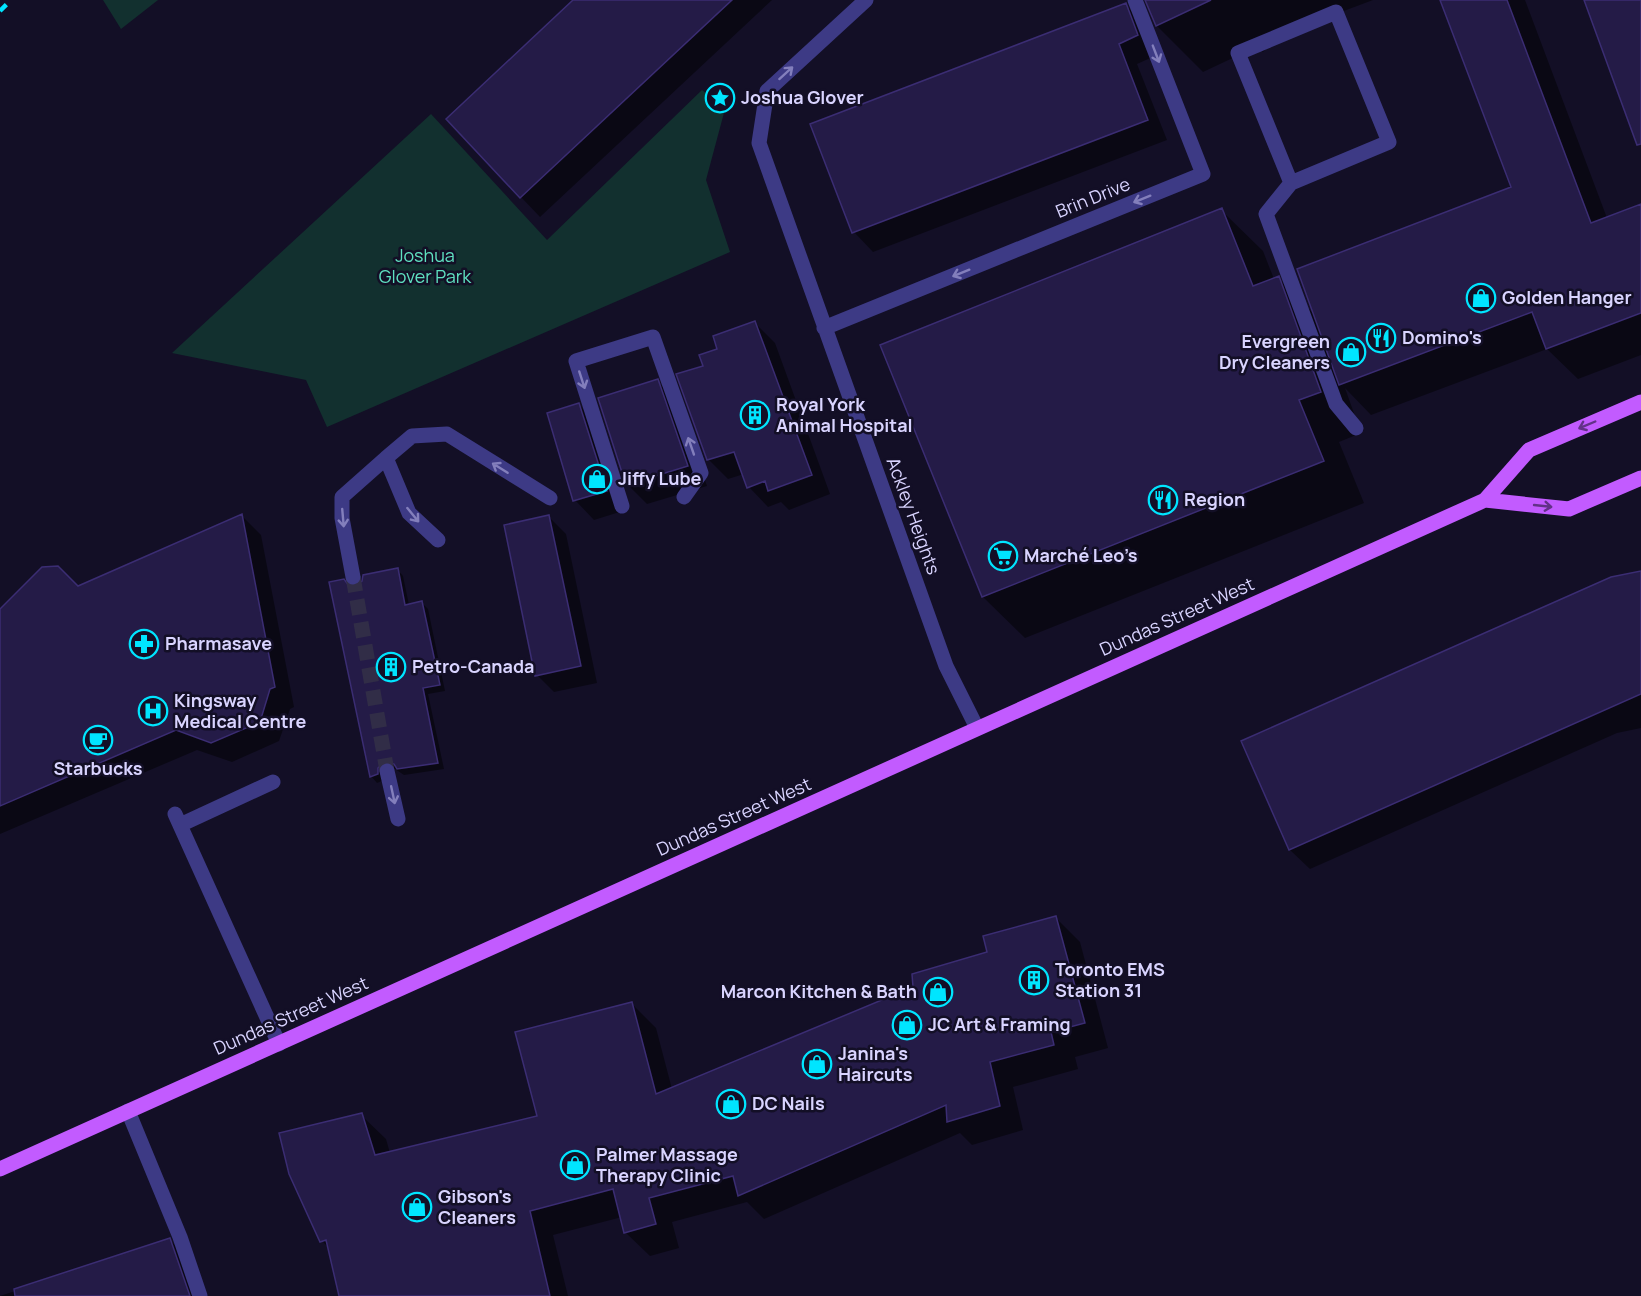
<svg xmlns="http://www.w3.org/2000/svg" width="1641" height="1296" font-family="Manrope,sans-serif">
<rect width="100%" height="100%" fill="#130f26"/>
<!-- green -->
<path fill="#12302f" d="M 103,0 L 158,0 L 121,29 Z
M 702,90 L 725,109 L 706,180 L 730,252 L 327,427 L 306,380 L 172,353 L 431,114 L 547,240 Z"/>
<!-- shadow -->
<path fill="#0007" d="M 575,0 L 772,0 L 540,217 L 521,197 Z
M 1147,0 L 1373,0 L 1280,35 L 1263,52 L 1256,47 L 1203,72 L 1157,26 Z
M 1442,0 L 1525,0 L 1607,218 L 1641,205 L 1641,355 L 1578,379 L 1547,349 L 1371,415 L 1345,388 L 1361,433 L 1339,442 L 1364,503 L 1025,638 L 983,597 L 882,346 L 1221,210 L 1263,251 L 1274,279 L 1278,278 L 1315,315 L 1513,188 Z
M 1126,5 L 1145,25 L 1157,55 L 1137,64 L 1167,140 L 873,252 L 854,232 L 812,125 Z
M 755,323 L 775,343 L 830,494 L 789,510 L 781,502 L 768,507 L 749,487 L 744,474 L 728,479 L 708,459 L 705,366 L 719,350 Z
M 657,381 L 677,401 L 707,486 L 647,504 L 627,484 Z
M 579,405 L 599,425 L 626,510 L 594,520 L 575,500 Z
M 242,516 L 261,535 L 294,707 L 290,709 L 279,741 L 232,762 L 197,750 L 0,834 L 0,611 L 78,588 Z
M 549,517 L 566,534 L 597,683 L 554,692 L 537,675 Z
M 397,569 L 403,576 L 409,605 L 422,603 L 428,609 L 445,691 L 428,694 L 444,769 L 404,775 L 392,767 L 384,780 L 377,783 L 371,776 L 350,587 L 356,588 Z
M 1641,573 L 1641,728 L 1617,733 L 1310,869 L 1290,850 L 1243,742 Z
M 1056,918 L 1080,942 L 1108,1048 L 1075,1057 L 1078,1069 L 1013,1087 L 1023,1130 L 972,1145 L 960,1133 L 764,1219 L 747,1202 L 672,1222 L 679,1248 L 650,1256 L 625,1232 L 622,1217 L 553,1235 L 568,1296 L 341,1296 L 330,1249 L 322,1241 L 361,1115 L 386,1139 L 390,1153 L 539,1117 L 632,1004 L 656,1028 L 672,1089 L 915,988 Z
M 170,1240 L 195,1266 L 205,1296 L 0,1296 Z"/>
<!-- building -->
<path fill="#241b47" stroke="#3b2d73" stroke-width="1.5" d="M 573,0 L 732,0 L 520,198 L 446,119 Z
M 1145,0 L 1211,0 L 1156,26 Z
M 1440,0 L 1507,0 L 1591,223 L 1641,204 L 1641,313 L 1546,349 L 1532,312 L 1339,385 L 1297,269 L 1511,187 Z
M 1584,0 L 1641,0 L 1641,144 L 1637,145 Z
M 1126,3 L 1138,35 L 1119,44 L 1148,120 L 852,233 L 810,124 Z
M 1222,208 L 1253,286 L 1279,276 L 1321,392 L 1299,400 L 1324,461 L 982,597 L 880,345 Z
M 755,321 L 812,475 L 768,491 L 765,481 L 747,488 L 734,452 L 707,460 L 676,374 L 703,366 L 699,355 L 717,349 L 713,336 Z
M 658,379 L 688,466 L 626,485 L 598,398 Z
M 579,403 L 607,491 L 573,501 L 547,413 Z
M 242,514 L 275,687 L 270,689 L 260,722 L 211,743 L 176,730 L 0,806 L 0,609 L 42,567 L 58,566 L 78,586 Z
M 549,515 L 581,666 L 535,676 L 504,525 Z
M 398,568 L 405,605 L 422,601 L 440,685 L 423,688 L 438,763 L 397,769 L 394,764 L 385,761 L 378,768 L 378,774 L 370,777 L 329,582 L 344,579 L 349,586 L 355,586 L 362,581 L 363,575 Z
M 1641,571 L 1641,694 L 1289,850 L 1241,741 L 1611,577 Z
M 1056,916 L 1085,1023 L 1051,1032 L 1054,1045 L 990,1062 L 1000,1106 L 947,1122 L 946,1105 L 738,1196 L 733,1176 L 649,1198 L 656,1224 L 624,1233 L 613,1189 L 530,1211 L 550,1296 L 339,1296 L 326,1240 L 320,1242 L 289,1174 L 279,1133 L 362,1113 L 375,1155 L 537,1116 L 515,1032 L 632,1002 L 656,1094 L 913,987 L 912,974 L 987,952 L 983,936 Z
M 170,1238 L 190,1296 L 15,1296 L 14,1289 Z"/>
<g fill="none" stroke-linecap="round" stroke-linejoin="round">
<!-- minor-tunnel -->
<path stroke="#312d47" stroke-width="15" stroke-dasharray="15 8" stroke-linecap="butt" d="M 353,577 L 387,771"/>
<!-- minor -->
<path stroke="#3d3a85" stroke-width="15" d="M 866,0 L 767,91 L 759,143 L 946,666 L 977,728
M 1291,183 L 1238,53 L 1336,12 L 1389,142 L 1291,183 L 1266,214 L 1336,404 L 1356,428
M 824,328 L 1203,174 L 1135,0
M 622,506 L 576,361 L 653,337 L 701,473 L 684,497
M 438,540 L 409,513 L 386,458 L 412,436 L 447,434 L 550,498
M 353,577 L 342,518 L 342,497 L 386,458
M 387,771 L 398,819
M 175,814 L 279,1044
M 180,825 L 273,782
M 128,1111 L 180,1237 L 200,1296"/>
<!-- major -->
<path stroke="#c25bff" stroke-width="15" d="M 1485,500 L 1569,509 L 1641,478
M 0,1169 L 1485,500 L 1529,450 L 1641,402"/>
<!-- rail -->
<path stroke="#00e5ff" stroke-width="4.5" stroke-dasharray="9 8" stroke-linecap="butt" d="M 0,11 L 11,0"/>
</g>
<!-- one-way arrows -->
<defs><path id="oneway-shaft" d="M-6 0H5M1.5-3L5.5 0L1.5 3" fill="none" stroke-width="1.6" stroke-linecap="round" stroke-linejoin="round" transform="scale(1.5)"/></defs>
<g stroke="#837fbc">
<use href="#oneway-shaft" transform="translate(1156 54) rotate(69)"/>
<use href="#oneway-shaft" transform="translate(786 73) rotate(-42)"/>
<use href="#oneway-shaft" transform="translate(1142 199) rotate(158)"/>
<use href="#oneway-shaft" transform="translate(961 273) rotate(158)"/>
<use href="#oneway-shaft" transform="translate(582 380) rotate(72)"/>
<use href="#oneway-shaft" transform="translate(691 446) rotate(-109)"/>
<use href="#oneway-shaft" transform="translate(500 468) rotate(-148)"/>
<use href="#oneway-shaft" transform="translate(413 515) rotate(51)"/>
<use href="#oneway-shaft" transform="translate(343 518) rotate(85)"/>
<use href="#oneway-shaft" transform="translate(393 795) rotate(78)"/>
</g>
<g stroke="#623188">
<use href="#oneway-shaft" transform="translate(1587 425) rotate(157)"/>
<use href="#oneway-shaft" transform="translate(1543 506) rotate(6)"/>
</g>
<!-- icons -->
<defs>
<g id="sight-ring" transform="scale(1.5)"><circle r="9.5" fill="#130f26" stroke="#00e5ff" stroke-width="1.5"/><path d="M0-6L1.8-2.2L6-1.7L2.9 1.2L3.7 5.4L0 3.3L-3.7 5.4L-2.9 1.2L-6-1.7L-1.8-2.2Z" fill="#00e5ff"/></g>
<g id="shop-ring" transform="scale(1.5)"><circle r="9.5" fill="#130f26" stroke="#00e5ff" stroke-width="1.5"/><path d="M-5-2.5h2.3a2.7 3.5 0 0 1 5.4 0H5L5.5 6h-11ZM-1.5-2.5h3a1.5 2.3 0 0 0-3 0Z" fill="#00e5ff"/></g>
<g id="restaurant-ring" transform="scale(1.5)"><circle r="9.5" fill="#130f26" stroke="#00e5ff" stroke-width="1.5"/><path d="M-5-6h1v4h1v-4h1v4h1v-4h1v5L-1.5 .5V6h-2V.5L-5-1ZM5-6V6H3V1.5H1.5Q1.5-4 5-6Z" fill="#00e5ff"/></g>
<g id="building-ring" transform="scale(1.5)"><circle r="9.5" fill="#130f26" stroke="#00e5ff" stroke-width="1.5"/><path d="M-4-6H4V6H1V3H-1V6H-4ZM-2.5-4.3h1.7v1.8h-1.7ZM.8-4.3h1.7v1.8H.8ZM-2.5-1h1.7V.8h-1.7ZM.8-1h1.7V.8H.8Z" fill="#00e5ff"/></g>
<g id="supermarket-ring" transform="scale(1.5)"><circle r="9.5" fill="#130f26" stroke="#00e5ff" stroke-width="1.5"/><path d="M-6-5.5h2.5l.6 2H6L4.5 2H-2.5L-4.4-4H-6ZM-1.5 3.2a1.3 1.3 0 1 0 .1 0ZM3 3.2a1.3 1.3 0 1 0 .1 0Z" fill="#00e5ff"/></g>
<g id="pharmacy-ring" transform="scale(1.5)"><circle r="9.5" fill="#130f26" stroke="#00e5ff" stroke-width="1.5"/><path d="M-2-6h4v4h4v4h-4v4h-4v-4h-4v-4h4Z" fill="#00e5ff"/></g>
<g id="hospital-ring" transform="scale(1.5)"><circle r="9.5" fill="#130f26" stroke="#00e5ff" stroke-width="1.5"/><path d="M-5-5h3v3.5h4V-5h3V5h-3V1.5h-4V5h-3Z" fill="#00e5ff"/></g>
<g id="cafe-ring" transform="scale(1.5)"><circle r="9.5" fill="#130f26" stroke="#00e5ff" stroke-width="1.5"/><path d="M-5.5-4.5H6V0H3Q3 3.5 0 3.5H-2.5Q-5.5 3.5-5.5 0ZM3-3.2v2h1.7v-2ZM-6 4.5H4V6H-6Z" fill="#00e5ff"/></g>
</defs>
<g fill-rule="evenodd">
<use href="#sight-ring" x="720" y="98"/>
<use href="#shop-ring" x="1481" y="298"/>
<use href="#restaurant-ring" x="1381" y="338"/>
<use href="#shop-ring" x="1351" y="352"/>
<use href="#building-ring" x="755" y="415"/>
<use href="#shop-ring" x="597" y="479"/>
<use href="#restaurant-ring" x="1163" y="500"/>
<use href="#supermarket-ring" x="1003" y="556"/>
<use href="#pharmacy-ring" x="144" y="644"/>
<use href="#building-ring" x="391" y="667"/>
<use href="#hospital-ring" x="153" y="711"/>
<use href="#cafe-ring" x="98" y="740"/>
<use href="#building-ring" x="1034" y="980"/>
<use href="#shop-ring" x="938" y="992"/>
<use href="#shop-ring" x="907" y="1025"/>
<use href="#shop-ring" x="817" y="1064"/>
<use href="#shop-ring" x="731" y="1104"/>
<use href="#shop-ring" x="575" y="1165"/>
<use href="#shop-ring" x="417" y="1207"/>
</g>
<g text-anchor="middle" stroke-width="5" stroke-linejoin="round" paint-order="stroke">
<!-- poi labels -->
<g font-size="18" font-weight="bold" fill="#d9d4ff" stroke="#130f26" text-anchor="start">
<text x="741" y="104">Joshua Glover</text>
<text x="1502" y="304">Golden Hanger</text>
<text x="1402" y="344">Domino's</text>
<text x="1330" y="348" text-anchor="end">Evergreen<tspan x="1330" dy="21">Dry Cleaners</tspan></text>
<text x="776" y="411">Royal York<tspan x="776" dy="21">Animal Hospital</tspan></text>
<text x="618" y="485">Jiffy Lube</text>
<text x="1184" y="506">Region</text>
<text x="1024" y="562">Marché Leo’s</text>
<text x="165" y="650">Pharmasave</text>
<text x="412" y="673">Petro-Canada</text>
<text x="174" y="707">Kingsway<tspan x="174" dy="21">Medical Centre</tspan></text>
<text x="98" y="775" text-anchor="middle">Starbucks</text>
<text x="1055" y="976">Toronto EMS<tspan x="1055" dy="21">Station 31</tspan></text>
<text x="917" y="998" text-anchor="end">Marcon Kitchen &amp; Bath</text>
<text x="928" y="1031">JC Art &amp; Framing</text>
<text x="838" y="1060">Janina's<tspan x="838" dy="21">Haircuts</tspan></text>
<text x="752" y="1110">DC Nails</text>
<text x="596" y="1161">Palmer Massage<tspan x="596" dy="21">Therapy Clinic</tspan></text>
<text x="438" y="1203">Gibson's<tspan x="438" dy="21">Cleaners</tspan></text>
</g>
<!-- street labels -->
<g font-size="18" fill="#d9d4ff" stroke="#130f26">
<text transform="translate(1093 198) rotate(-22)" y="6">Brin Drive</text>
<text transform="translate(913 516) rotate(70)" y="6">Ackley Heights</text>
<text transform="translate(1177 617) rotate(-24)" y="6">Dundas Street West</text>
<text transform="translate(734 817) rotate(-24)" y="6">Dundas Street West</text>
<text transform="translate(291 1016) rotate(-24)" y="6">Dundas Street West</text>
</g>
<!-- park labels -->
<g font-size="18" fill="#5fe0c0" stroke="#130f26">
<text x="425" y="262">Joshua<tspan x="425" dy="21">Glover Park</tspan></text>
</g>
</g>
</svg>
